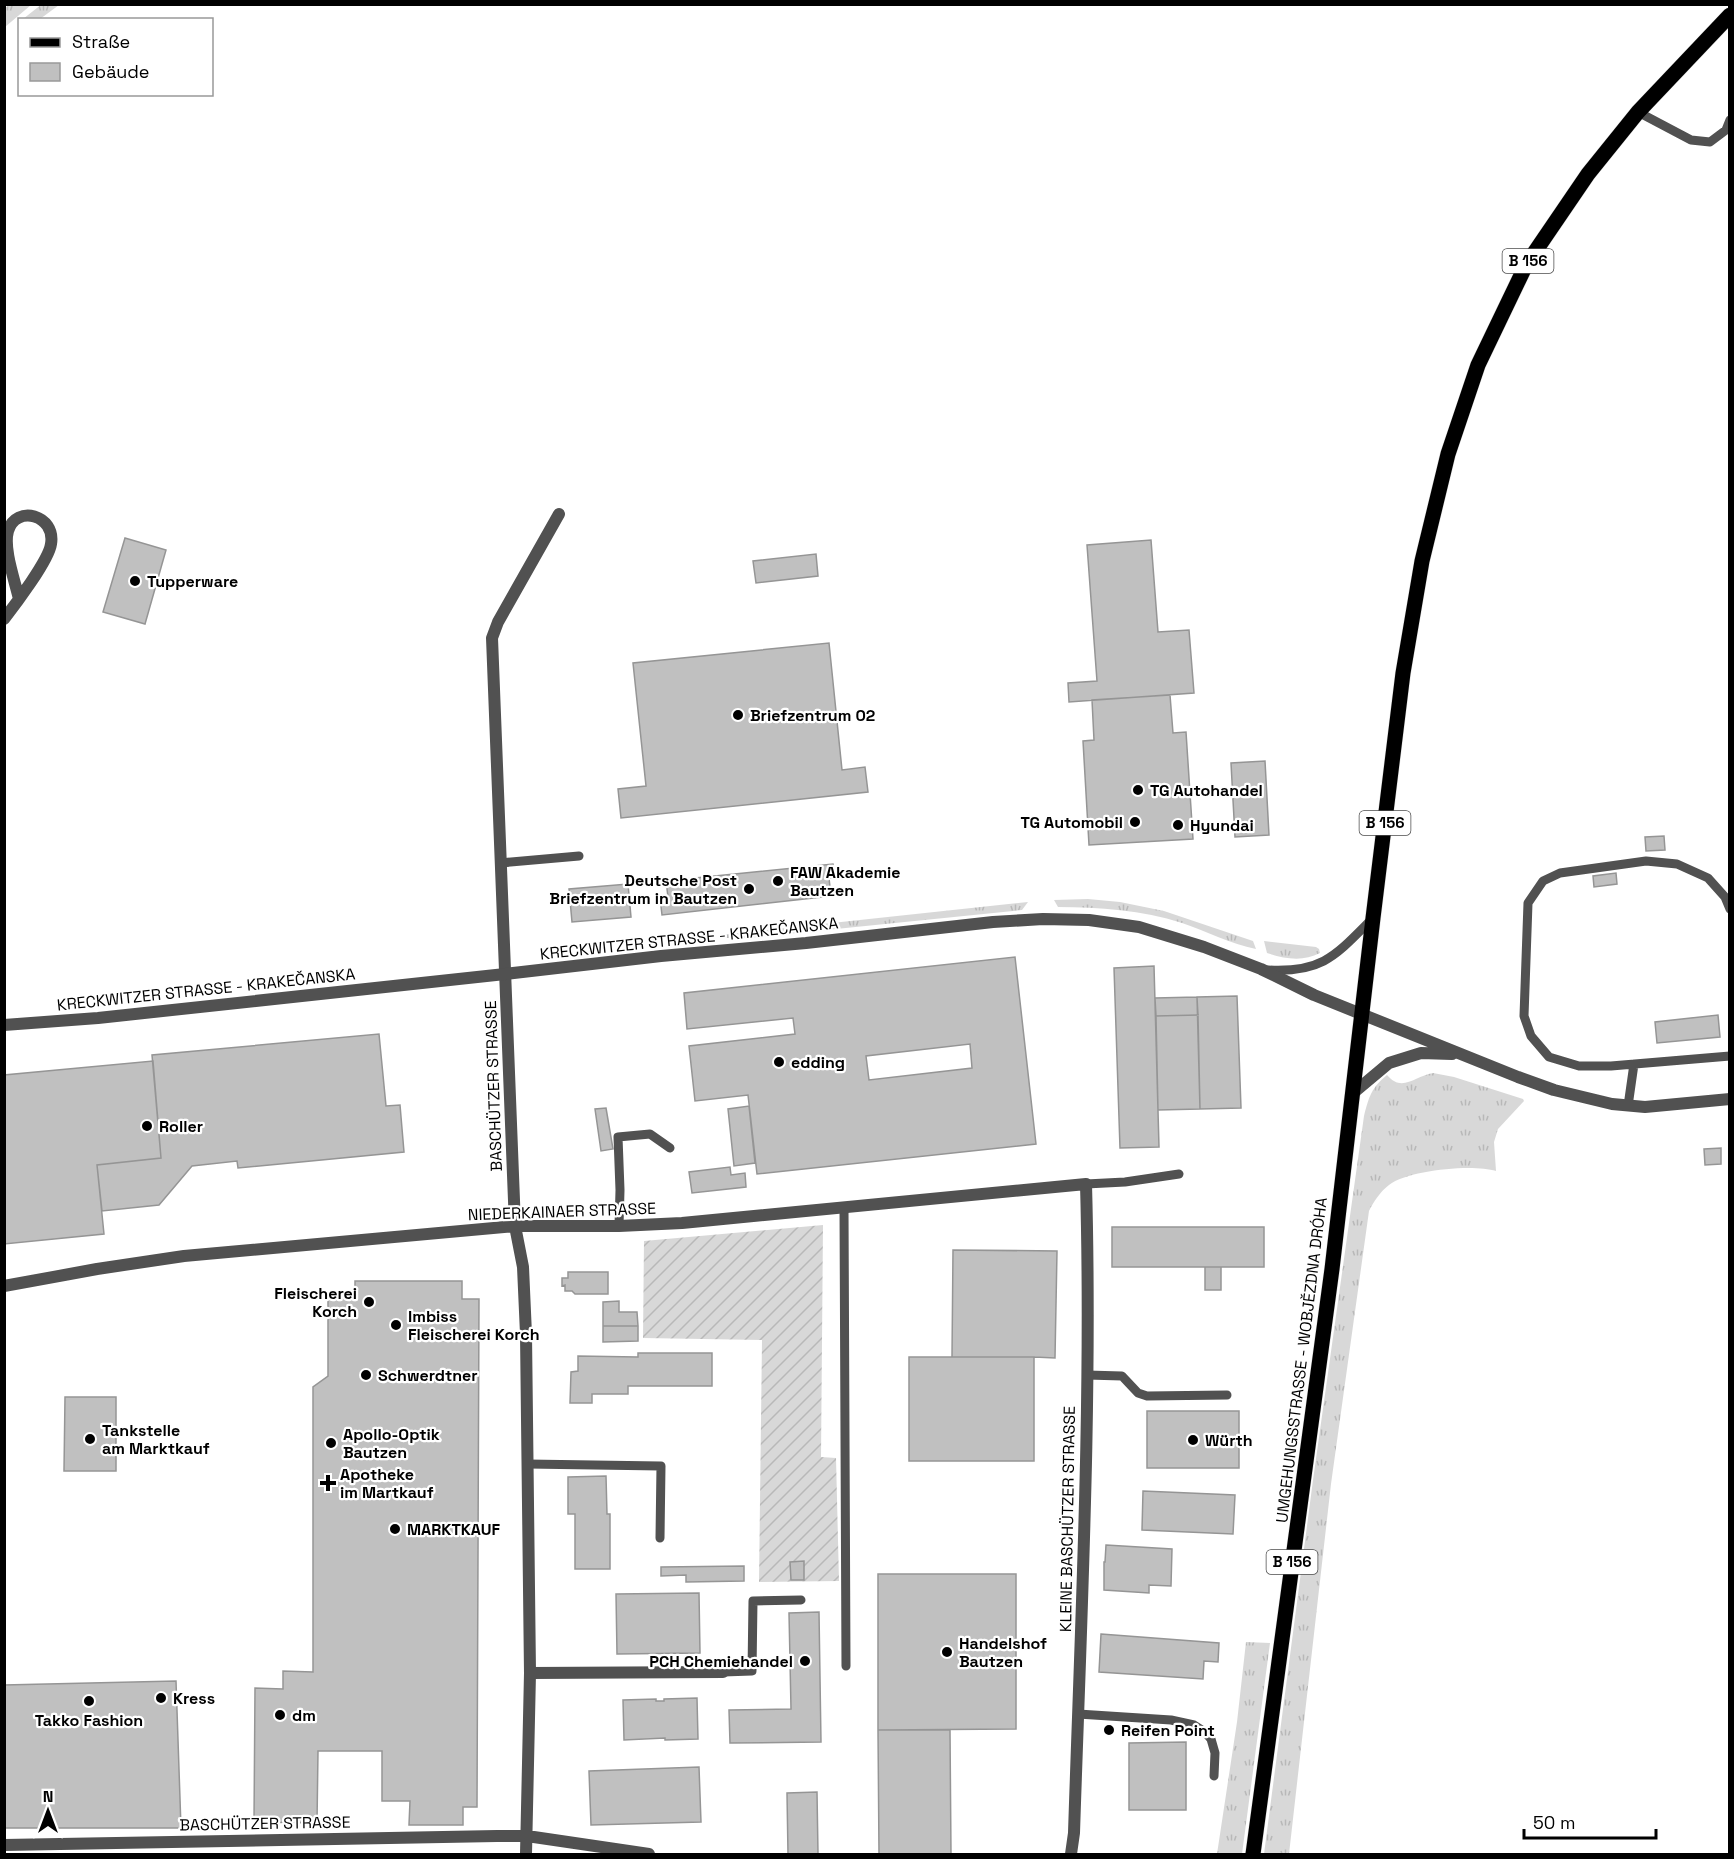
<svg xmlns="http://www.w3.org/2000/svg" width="1734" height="1859" font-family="'Space Grotesk',sans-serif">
<defs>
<pattern id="grass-tufts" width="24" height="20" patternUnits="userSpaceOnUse" patternTransform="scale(1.5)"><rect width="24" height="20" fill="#d8d8d8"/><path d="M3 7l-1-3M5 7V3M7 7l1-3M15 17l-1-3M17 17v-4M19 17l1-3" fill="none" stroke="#b8b8b8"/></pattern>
<pattern id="garden-furrows" width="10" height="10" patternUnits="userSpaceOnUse" patternTransform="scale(1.5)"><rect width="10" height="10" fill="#d8d8d8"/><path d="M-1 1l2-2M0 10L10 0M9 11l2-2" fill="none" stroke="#b8b8b8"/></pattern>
</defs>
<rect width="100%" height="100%" fill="#fff"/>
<!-- grass -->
<path fill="url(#grass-tufts)" d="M 42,4 L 59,5 L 40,19 L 23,19 Z
M 9,5 L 31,5 L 5,27 L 5,8 Z
M 1088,899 L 1120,902 L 1164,911 L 1253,941 L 1256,949 C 1231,944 1206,931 1182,923 C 1142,910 1099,907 1058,907 L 1054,900 Z
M 1028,902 L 1022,910 L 748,938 L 718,938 L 720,935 Z
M 1264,941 L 1316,947 L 1319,949 L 1320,953 C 1303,962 1285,959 1267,953 Z
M 1433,1073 L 1454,1077 L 1523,1099 L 1524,1101 L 1498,1129 L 1494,1142 L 1496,1171 C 1472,1164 1409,1170 1389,1185 C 1380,1192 1374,1201 1369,1211 L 1331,1484 L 1289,1854 L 1264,1854 L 1313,1480 L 1364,1116 C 1369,1097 1371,1088 1387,1075 C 1402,1093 1415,1076 1433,1073 Z
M 1246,1642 L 1270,1643 L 1242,1854 L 1217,1854 L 1237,1722 Z"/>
<!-- garden -->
<path fill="url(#garden-furrows)" d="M 823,1225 L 821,1457 L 836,1458 L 839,1581 L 759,1582 L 762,1340 L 643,1338 L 644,1241 Z"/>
<!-- building -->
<path fill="#c0c0c0" stroke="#959595" stroke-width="1.5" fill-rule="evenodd" d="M 125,538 L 166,550 L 145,624 L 103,612 Z
M 1151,540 L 1158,632 L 1189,630 L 1194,693 L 1069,702 L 1068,683 L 1097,681 L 1087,545 Z
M 816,554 L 818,576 L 756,583 L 753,561 Z
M 829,643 L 842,770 L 865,767 L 868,792 L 621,818 L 618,789 L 646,786 L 633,663 Z
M 1170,695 L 1173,733 L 1186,732 L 1193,839 L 1089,845 L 1083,741 L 1094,740 L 1092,700 Z
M 1265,761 L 1269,835 L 1235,837 L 1231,763 Z
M 1664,836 L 1665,850 L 1646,851 L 1645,837 Z
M 833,864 L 835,878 L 829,878 L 831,896 L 662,915 L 660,898 L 668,897 L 666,881 Z
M 1616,873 L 1617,884 L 1594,887 L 1593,876 Z
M 628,884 L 631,917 L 572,922 L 569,889 Z
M 1015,957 L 1036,1144 L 757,1174 L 748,1095 L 695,1101 L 689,1046 L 795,1034 L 793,1018 L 687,1029 L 684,993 ZM 970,1044 L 972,1068 L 869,1080 L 866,1056 Z
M 1154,966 L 1159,1147 L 1120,1148 L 1114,968 Z
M 1237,996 L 1241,1108 L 1200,1109 L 1197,997 Z
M 1197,997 L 1198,1015 L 1156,1016 L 1155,998 Z
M 1198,1015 L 1200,1109 L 1158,1110 L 1156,1016 Z
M 1718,1015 L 1720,1037 L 1657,1043 L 1655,1022 Z
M 379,1034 L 386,1106 L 400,1105 L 404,1152 L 238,1168 L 237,1161 L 192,1166 L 159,1205 L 102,1211 L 97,1165 L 161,1158 L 152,1055 Z
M 153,1061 L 161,1158 L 97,1165 L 104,1234 L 4,1244 L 4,1075 Z
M 749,1106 L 755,1163 L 734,1166 L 728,1109 Z
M 606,1108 L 613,1149 L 601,1151 L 595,1109 Z
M 1721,1148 L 1721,1164 L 1705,1165 L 1704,1149 Z
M 730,1167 L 731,1175 L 745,1173 L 746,1187 L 692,1193 L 689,1172 Z
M 1112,1227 L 1264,1227 L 1264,1267 L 1112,1267 Z
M 953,1250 L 1057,1251 L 1055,1358 L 1034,1357 L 952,1357 Z
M 1205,1267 L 1221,1267 L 1221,1290 L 1205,1290 Z
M 568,1272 L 608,1272 L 608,1294 L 575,1294 L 572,1291 L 565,1291 L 565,1285 L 562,1286 L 562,1278 L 568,1278 Z
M 355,1281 L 462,1281 L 462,1299 L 479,1299 L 477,1807 L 463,1807 L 463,1825 L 409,1825 L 410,1801 L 382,1801 L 382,1751 L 318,1751 L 317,1823 L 254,1822 L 255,1688 L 283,1689 L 283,1671 L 313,1672 L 313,1387 L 328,1376 L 328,1295 L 355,1295 Z
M 619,1301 L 619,1312 L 637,1312 L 638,1326 L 603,1326 L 603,1302 Z
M 603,1326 L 638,1326 L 638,1341 L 603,1342 Z
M 638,1353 L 712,1353 L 712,1386 L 628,1386 L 628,1394 L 592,1394 L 592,1403 L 570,1403 L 571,1372 L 578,1371 L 578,1356 L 638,1357 Z
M 909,1357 L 1034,1357 L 1034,1461 L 909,1461 Z
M 65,1397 L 116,1397 L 116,1471 L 64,1471 Z
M 1147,1411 L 1239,1411 L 1239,1468 L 1147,1468 Z
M 606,1476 L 607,1514 L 610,1514 L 610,1569 L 575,1569 L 575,1514 L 568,1514 L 568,1477 Z
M 1143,1491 L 1235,1495 L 1233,1534 L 1142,1530 Z
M 1106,1545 L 1172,1549 L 1171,1586 L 1149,1585 L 1149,1593 L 1104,1590 L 1104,1562 L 1105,1562 Z
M 804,1561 L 804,1580 L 791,1580 L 790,1562 Z
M 744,1566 L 744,1581 L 686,1582 L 686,1575 L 661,1576 L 661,1567 Z
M 878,1574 L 1016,1574 L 1016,1729 L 878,1730 Z
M 699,1593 L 700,1653 L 617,1654 L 616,1594 Z
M 819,1612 L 821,1742 L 730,1743 L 729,1710 L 791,1709 L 789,1613 Z
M 1101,1634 L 1219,1643 L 1218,1662 L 1204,1661 L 1203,1679 L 1099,1672 Z
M 176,1681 L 181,1828 L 4,1828 L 4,1685 Z
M 697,1698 L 698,1739 L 665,1740 L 665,1738 L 624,1740 L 623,1700 L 656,1699 L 656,1701 L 664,1701 L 664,1699 Z
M 878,1730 L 950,1730 L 951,1854 L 879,1854 Z
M 1186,1742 L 1186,1810 L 1129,1810 L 1129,1743 Z
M 699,1767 L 701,1822 L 591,1825 L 589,1771 Z
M 817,1792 L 818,1854 L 788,1854 L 787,1793 Z"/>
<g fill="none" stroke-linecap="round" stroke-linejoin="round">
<!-- primary casing -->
<g stroke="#dbdbdb" stroke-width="16">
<path id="primary" d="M 1253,1854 L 1332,1269 L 1373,918 L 1403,673 L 1422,561 L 1448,454 L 1478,365 L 1526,265 L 1588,174 L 1638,112 L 1730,15"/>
</g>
<!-- service -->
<path stroke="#515151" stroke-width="9" d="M 1638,112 L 1691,140 L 1710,142 L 1726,130 L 1730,120
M 500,863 L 579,856
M 1730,909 L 1725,897 L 1708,878 L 1677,864 L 1646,861 L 1560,873 L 1543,881 L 1528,903 L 1524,1016 L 1531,1036 L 1549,1057 L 1579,1066 L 1611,1066 L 1730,1056
M 1268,970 C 1323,973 1336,955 1373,918
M 1628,1106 L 1634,1064
M 1086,1184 L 1125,1182 L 1179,1174
M 844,1207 L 846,1666
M 619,1226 L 620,1190 L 618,1137 L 650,1134 L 670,1148
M 1087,1375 L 1122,1376 L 1138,1393 L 1147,1396 L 1227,1395
M 527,1464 L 661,1466 L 660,1538
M 723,1672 L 752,1671 L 753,1601 L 801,1600
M 1078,1714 L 1171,1720 L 1194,1725 L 1205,1732 L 1211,1739 L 1215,1753 L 1214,1776"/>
<!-- minor -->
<path stroke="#515151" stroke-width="12" d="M 4,619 C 15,605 49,560 51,544 C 56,515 16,504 8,531 C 3,549 15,581 19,599
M 4,1286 L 97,1269 L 184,1256 L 515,1226 L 619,1226 L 682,1223 L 1086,1184 C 1092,1400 1081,1617 1074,1833 L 1071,1854
M 530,1673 L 723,1672
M 4,1845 L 497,1836 L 527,1836 L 649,1854
M 526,1854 L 530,1673 L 526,1334 L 523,1267 L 515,1226 L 492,638 L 498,622 L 559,514"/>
<!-- tertiary -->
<path stroke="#515151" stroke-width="12" d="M 4,1025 L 98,1018 L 505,974 L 661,956 L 806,943 L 993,922 L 1043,919 L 1089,920 L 1139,927 L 1204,947 L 1261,969 L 1314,995 L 1518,1077 L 1554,1090 L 1612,1104 L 1645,1107 L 1730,1099
M 1352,1094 L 1389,1063 L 1421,1053 L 1452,1054"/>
<!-- primary -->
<use href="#primary" stroke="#000" stroke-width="15"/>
</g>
<!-- markers -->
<g fill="#000" stroke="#fff" stroke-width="2">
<circle cx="135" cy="581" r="6"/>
<circle cx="738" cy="715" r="6"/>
<circle cx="1138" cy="790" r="6"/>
<circle cx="1135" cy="822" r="6"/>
<circle cx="1178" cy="825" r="6"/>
<circle cx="778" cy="881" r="6"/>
<circle cx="749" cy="889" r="6"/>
<circle cx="779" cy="1062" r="6"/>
<circle cx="147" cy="1126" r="6"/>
<circle cx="369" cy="1302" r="6"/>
<circle cx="396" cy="1325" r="6"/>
<circle cx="366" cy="1375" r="6"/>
<circle cx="90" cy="1439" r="6"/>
<circle cx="1193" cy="1440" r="6"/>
<circle cx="331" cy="1443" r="6"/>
<path d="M325 1474h6v6h6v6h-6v6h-6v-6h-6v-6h6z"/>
<circle cx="395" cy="1529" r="6"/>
<circle cx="947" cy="1652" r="6"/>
<circle cx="805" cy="1661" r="6"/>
<circle cx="161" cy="1698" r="6"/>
<circle cx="89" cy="1701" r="6"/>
<circle cx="280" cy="1715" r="6"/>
<circle cx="1109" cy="1730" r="6"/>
</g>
<g text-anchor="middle" stroke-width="4.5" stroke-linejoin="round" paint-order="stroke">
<!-- shield labels -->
<g fill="#fff" stroke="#4c4c4c" stroke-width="1.5">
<rect x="1502.5" y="249" width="51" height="24" rx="4.5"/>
<rect x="1359.5" y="811" width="51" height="24" rx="4.5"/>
<rect x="1266.5" y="1550" width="51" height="24" rx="4.5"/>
</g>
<g font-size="15" font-weight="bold" fill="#000">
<text x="1528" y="266">B 156</text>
<text x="1385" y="828">B 156</text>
<text x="1292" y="1567">B 156</text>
</g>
<!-- poi labels -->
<g font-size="16" font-weight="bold" fill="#000" stroke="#fff" text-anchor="start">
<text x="147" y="587">Tupperware</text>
<text x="750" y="721">Briefzentrum 02</text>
<text x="1150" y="796">TG Autohandel</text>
<text x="1123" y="828" text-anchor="end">TG Automobil</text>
<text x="1190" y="831">Hyundai</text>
<text x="790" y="878">FAW Akademie<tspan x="790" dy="18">Bautzen</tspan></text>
<text x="737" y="886" text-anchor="end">Deutsche Post<tspan x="737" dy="18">Briefzentrum in Bautzen</tspan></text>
<text x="791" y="1068">edding</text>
<text x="159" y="1132">Roller</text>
<text x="357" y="1299" text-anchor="end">Fleischerei<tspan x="357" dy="18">Korch</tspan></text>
<text x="408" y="1322">Imbiss<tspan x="408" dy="18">Fleischerei Korch</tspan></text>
<text x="378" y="1381">Schwerdtner</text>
<text x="102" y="1436">Tankstelle<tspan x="102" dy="18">am Marktkauf</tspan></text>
<text x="343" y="1440">Apollo-Optik<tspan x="343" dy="18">Bautzen</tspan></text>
<text x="1205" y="1446">Würth</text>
<text x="340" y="1480">Apotheke<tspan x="340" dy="18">im Martkauf</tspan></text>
<text x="407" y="1535">MARKTKAUF</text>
<text x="959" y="1649">Handelshof<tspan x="959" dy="18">Bautzen</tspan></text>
<text x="793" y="1667" text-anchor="end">PCH Chemiehandel</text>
<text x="173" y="1704">Kress</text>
<text x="292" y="1721">dm</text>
<text x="89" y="1726" text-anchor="middle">Takko Fashion</text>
<text x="1121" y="1736">Reifen Point</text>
</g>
<!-- street labels -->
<g font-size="16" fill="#000" stroke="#fff">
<text transform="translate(689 938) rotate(-6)" y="6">KRECKWITZER STRASSE - KRAKEČANSKA</text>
<text transform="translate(206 989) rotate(-6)" y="6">KRECKWITZER STRASSE - KRAKEČANSKA</text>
<text transform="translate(493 1086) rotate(-92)" y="6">BASCHÜTZER STRASSE</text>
<text transform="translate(562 1211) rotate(-2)" y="6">NIEDERKAINAER STRASSE</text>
<text transform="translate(1301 1360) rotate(-83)" y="6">UMGEHUNGSSTRASSE - WOBJĚZDNA DRÓHA</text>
<text transform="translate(1067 1519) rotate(-89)" y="6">KLEINE BASCHÜTZER STRASSE</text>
<text transform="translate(265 1823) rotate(-1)" y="6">BASCHÜTZER STRASSE</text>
</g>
</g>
<!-- border -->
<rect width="1734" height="1859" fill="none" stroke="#000000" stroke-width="12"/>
<!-- legend -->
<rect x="18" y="18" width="195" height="78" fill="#ffffff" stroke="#999999" stroke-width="1.5"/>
<rect x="30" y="38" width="30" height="9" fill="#000000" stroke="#999999" stroke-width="1.5"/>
<text x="72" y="48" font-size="18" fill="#000000">Straße</text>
<rect x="30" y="63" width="30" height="18" fill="#c0c0c0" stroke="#999999" stroke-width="1.5"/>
<text x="72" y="78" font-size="18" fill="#000000">Gebäude</text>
<!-- north arrow -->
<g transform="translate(48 1811)" stroke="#ffffff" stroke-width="4.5" paint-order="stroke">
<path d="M0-4.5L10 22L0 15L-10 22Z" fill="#000000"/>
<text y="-9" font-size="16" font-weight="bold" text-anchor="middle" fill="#000000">N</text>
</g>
<!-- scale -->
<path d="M1524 1829v9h132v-9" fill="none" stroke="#000000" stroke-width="3"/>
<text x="1533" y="1829" font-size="18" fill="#000000" stroke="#ffffff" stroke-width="4.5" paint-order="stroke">50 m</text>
</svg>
